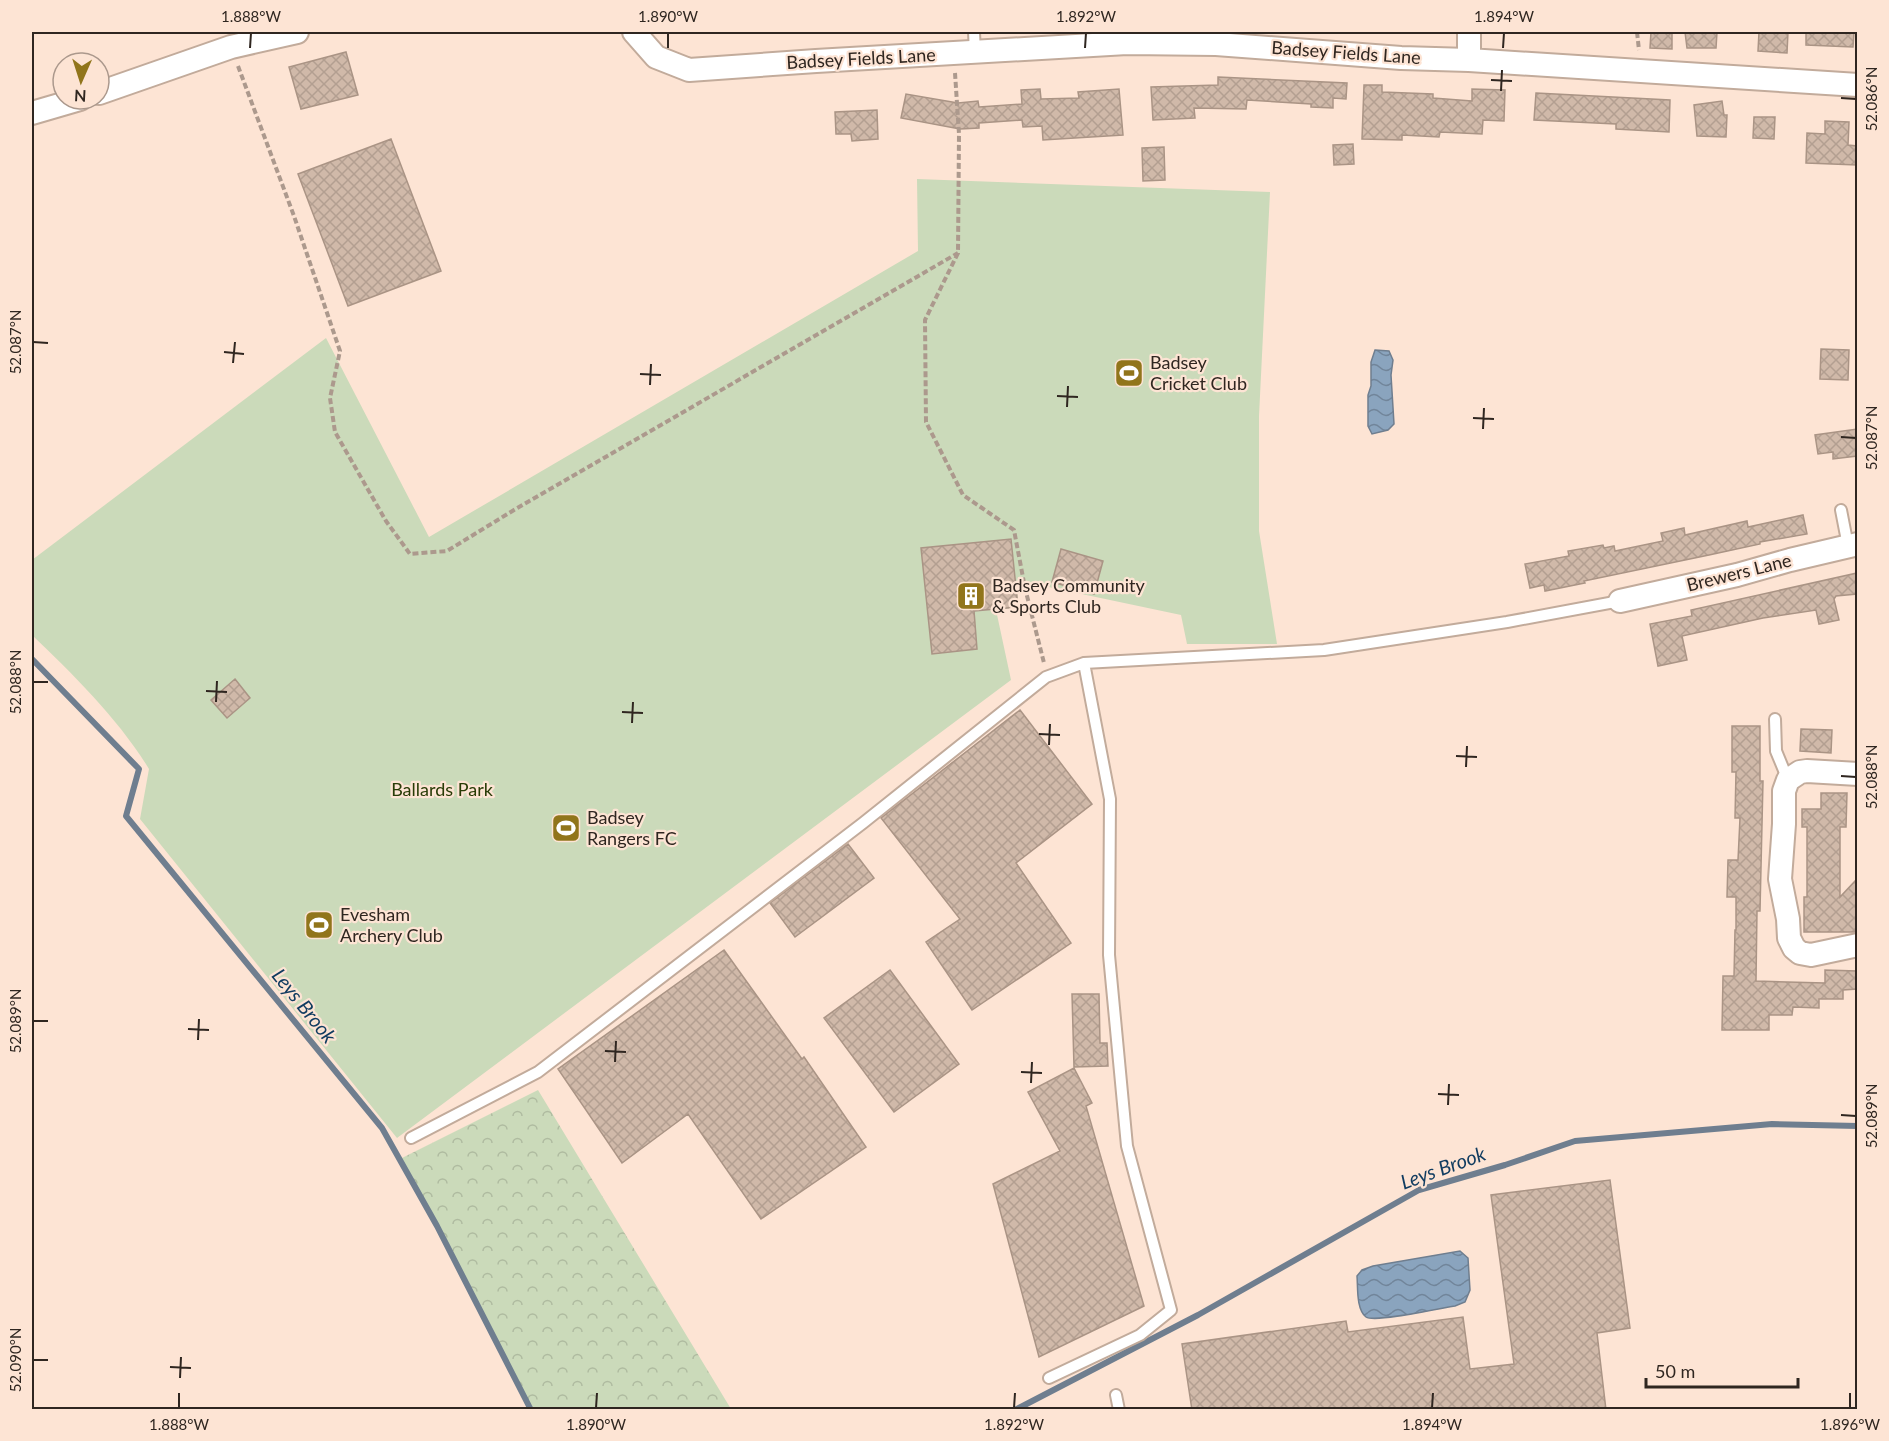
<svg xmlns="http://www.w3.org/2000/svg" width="1889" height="1441" font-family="Lato,sans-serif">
<defs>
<pattern id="forest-crowns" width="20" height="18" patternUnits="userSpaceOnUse" patternTransform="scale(1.5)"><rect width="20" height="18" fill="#cbdaba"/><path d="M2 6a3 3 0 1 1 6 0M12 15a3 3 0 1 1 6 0" fill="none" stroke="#afbba0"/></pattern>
<pattern id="water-waves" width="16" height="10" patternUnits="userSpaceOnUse" patternTransform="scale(1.5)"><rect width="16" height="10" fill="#8aa4be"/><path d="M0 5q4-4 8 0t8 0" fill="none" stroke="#71859a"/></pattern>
<pattern id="building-cross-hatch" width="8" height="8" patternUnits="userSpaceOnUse" patternTransform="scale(1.5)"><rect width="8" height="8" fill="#d0b9a9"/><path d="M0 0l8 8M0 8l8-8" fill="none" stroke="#b39f91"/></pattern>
</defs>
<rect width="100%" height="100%" fill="#fde4d4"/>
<!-- green -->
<path fill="#cbdaba" d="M 917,179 L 1270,192 L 1259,416 L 1259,531 L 1277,644 L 1187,644 L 1181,615 L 1039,585 L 1017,587 L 1018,607 L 996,610 L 1011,680 L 397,1138 L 140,819 L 149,769 C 120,721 73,674 32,635 L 32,560 L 326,338 L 429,537 L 918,251 Z"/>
<!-- forest -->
<path fill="url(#forest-crowns)" d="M 538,1090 L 731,1409 L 531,1409 L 437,1226 L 400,1159 Z"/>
<!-- water -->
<path fill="url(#water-waves)" stroke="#6f7e8f" stroke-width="1.5" d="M 1375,350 L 1389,351 L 1393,360 L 1391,375 L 1394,424 L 1388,430 L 1372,434 L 1368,426 L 1368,395 L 1371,386 L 1371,362 Z
M 1460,1251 L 1468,1258 L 1470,1290 L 1465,1302 L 1455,1306 C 1442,1308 1375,1323 1366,1317 C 1356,1309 1358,1287 1357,1276 L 1362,1270 L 1373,1266 Z"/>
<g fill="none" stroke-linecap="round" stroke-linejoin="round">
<!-- stream -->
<path stroke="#6f7e8f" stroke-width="6" d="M 32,659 L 139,769 L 126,816 L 382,1128 L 437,1226 L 531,1410
M 1015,1410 L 1198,1315 L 1419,1190 L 1505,1165 L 1575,1141 L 1772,1124 L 1858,1126"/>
</g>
<!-- building -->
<path fill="url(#building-cross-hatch)" stroke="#aa9485" stroke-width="1.5" d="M 1651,32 L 1672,32 L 1672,49 L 1650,48 Z
M 1685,32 L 1717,32 L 1716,48 L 1687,48 Z
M 1759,32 L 1788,32 L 1787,53 L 1758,51 Z
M 1806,32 L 1854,32 L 1853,47 L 1806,45 Z
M 346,52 L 358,95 L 301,109 L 289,67 Z
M 1218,77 L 1347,83 L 1346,99 L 1333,98 L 1333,108 L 1311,107 L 1311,104 L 1247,100 L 1246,109 L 1194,108 L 1195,118 L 1153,120 L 1151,87 L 1218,85 Z
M 1364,85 L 1382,85 L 1382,92 L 1433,94 L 1433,98 L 1472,101 L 1472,89 L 1505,90 L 1504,121 L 1483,120 L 1482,134 L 1440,132 L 1439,137 L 1402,135 L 1402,140 L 1362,139 Z
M 1040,89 L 1041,99 L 1079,98 L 1078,92 L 1119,89 L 1123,135 L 1043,140 L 1042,126 L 1023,127 L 1022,120 L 979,123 L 979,128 L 960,129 L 901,118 L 906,94 L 958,103 L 978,101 L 979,107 L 1022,104 L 1021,90 Z
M 1536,93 L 1670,100 L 1669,132 L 1616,129 L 1616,124 L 1534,120 Z
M 1722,101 L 1724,115 L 1727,115 L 1726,137 L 1697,136 L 1694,105 Z
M 877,110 L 878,139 L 852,141 L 851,134 L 836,134 L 835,112 Z
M 1754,117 L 1775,117 L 1774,139 L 1753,138 Z
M 1825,121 L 1849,122 L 1848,145 L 1857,146 L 1857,165 L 1806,163 L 1807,133 L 1825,134 Z
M 391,139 L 441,271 L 348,306 L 298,174 Z
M 1353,144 L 1354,164 L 1334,165 L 1333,145 Z
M 1164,147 L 1165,180 L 1143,181 L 1142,148 Z
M 1821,349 L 1849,350 L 1848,380 L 1820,379 Z
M 1857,429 L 1857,456 L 1833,459 L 1833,452 L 1818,454 L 1815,435 Z
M 1803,515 L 1807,534 L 1760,542 L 1760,544 L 1709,555 L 1584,581 L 1585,583 L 1545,591 L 1544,585 L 1530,588 L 1525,564 L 1569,556 L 1568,551 L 1603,545 L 1604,548 L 1614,546 L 1615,551 L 1663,541 L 1661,533 L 1684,528 L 1685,535 L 1747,521 L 1748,527 Z
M 1011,539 L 1018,607 L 974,611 L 977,649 L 932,654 L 921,548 Z
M 1061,549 L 1103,561 L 1094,594 L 1052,582 Z
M 1857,573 L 1857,594 L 1836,596 L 1834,599 L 1839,620 L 1819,624 L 1816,610 L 1763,618 L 1682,636 L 1687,660 L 1658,666 L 1650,624 L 1692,616 L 1691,610 Z
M 235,679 L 250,698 L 227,718 L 211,700 Z
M 1020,710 L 1092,804 L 1016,863 L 1071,943 L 972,1010 L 926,942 L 960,919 L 881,818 Z
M 1732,726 L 1760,726 L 1760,781 L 1763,781 L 1760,911 L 1757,911 L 1756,981 L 1825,983 L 1825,970 L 1857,971 L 1857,989 L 1843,990 L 1843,999 L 1819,999 L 1819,1008 L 1793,1007 L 1792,1015 L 1769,1015 L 1769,1030 L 1722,1030 L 1723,976 L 1734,976 L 1735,930 L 1736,930 L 1736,897 L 1727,897 L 1728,860 L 1738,860 L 1740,818 L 1735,818 L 1736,772 L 1732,772 Z
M 1801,729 L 1832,730 L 1831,753 L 1800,751 Z
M 1821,793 L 1847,793 L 1846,827 L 1840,827 L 1840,897 L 1857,879 L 1857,932 L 1804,932 L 1804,897 L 1807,897 L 1807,827 L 1802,827 L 1802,809 L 1821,809 Z
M 848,844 L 874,878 L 795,937 L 770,903 Z
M 724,950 L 802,1059 L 804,1057 L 866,1147 L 761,1219 L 688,1114 L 622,1163 L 558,1069 Z
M 890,970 L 959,1064 L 894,1112 L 824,1018 Z
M 1072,994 L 1099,994 L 1100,1043 L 1107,1043 L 1108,1066 L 1074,1067 Z
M 1074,1068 L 1092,1103 L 1086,1106 L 1144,1306 L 1039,1357 L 993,1184 L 1060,1151 L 1028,1092 Z
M 1610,1180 L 1630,1328 L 1597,1333 L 1606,1410 L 1192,1410 L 1182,1344 L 1346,1321 L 1348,1332 L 1463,1317 L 1470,1369 L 1514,1364 L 1491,1195 Z"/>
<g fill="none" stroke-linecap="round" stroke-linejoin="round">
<!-- lane casing -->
<g stroke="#c2ab9b" stroke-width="14">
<path id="lane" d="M 974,32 L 975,53
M 1841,510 L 1848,546
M 1775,719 L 1776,751 L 1788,780
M 411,1138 L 538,1072 L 863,823 L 1046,677 L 1084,663 L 1324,650 L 1507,622 L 1620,601
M 1049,1378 L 1140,1335 L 1171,1310 L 1127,1146 L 1109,955 L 1110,799 L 1084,663
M 1116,1395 L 1119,1410"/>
</g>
<!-- street casing -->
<g stroke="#c2ab9b" stroke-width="26">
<path id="street" d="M 634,32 L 656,57 L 689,70 L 816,61 L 1127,43 L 1216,44 L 1401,58 L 1469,60 L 1858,85
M 1469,60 L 1469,32
M 99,93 L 231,47 L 297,32
M 32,113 L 80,99
M 1620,601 L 1737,575 L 1790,560 L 1858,544
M 1858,774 L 1807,771 L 1800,772 L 1788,780 L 1784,791 L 1784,824 L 1780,879 L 1788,919 L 1789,938 L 1794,948 L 1800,953 L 1811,955 L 1858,945"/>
</g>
<!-- path -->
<path stroke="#ac998d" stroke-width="4" stroke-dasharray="6 3" stroke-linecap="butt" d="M 1637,32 L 1639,50
M 238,66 L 294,216 L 340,351 L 330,398 L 335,432 L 386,521 L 410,554 L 447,551 L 514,510 L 958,253
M 955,73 L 959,134 L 958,253 L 925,320 L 926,422 L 963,495 L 1014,530 L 1025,588 L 1044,663"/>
<!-- lane -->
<use href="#lane" stroke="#fff" stroke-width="10"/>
<!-- street -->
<use href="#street" stroke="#fff" stroke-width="22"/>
</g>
<!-- ticks -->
<path fill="none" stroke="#2f2620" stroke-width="2" d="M 250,48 L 251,33M 668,48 L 668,33M 1085,48 L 1086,33M 1503,48 L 1504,33M 1491,80 L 1512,81M 1501,91 L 1502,70M 1841,98 L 1856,99M 33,342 L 48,343M 224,352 L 244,354M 233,363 L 235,342M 640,374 L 661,375M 650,385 L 651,364M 1057,396 L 1078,397M 1067,407 L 1068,386M 1473,418 L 1494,419M 1483,429 L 1484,408M 1841,437 L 1856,438M 33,682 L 48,682M 206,691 L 227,692M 216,702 L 217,681M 622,712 L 643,713M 632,723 L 633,702M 1039,734 L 1060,735M 1049,745 L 1050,724M 1456,756 L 1477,757M 1466,767 L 1467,746M 1841,776 L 1856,777M 33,1021 L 48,1021M 188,1029 L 209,1030M 198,1040 L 199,1019M 605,1051 L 626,1052M 615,1062 L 616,1041M 1021,1072 L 1042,1073M 1031,1083 L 1032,1062M 1438,1094 L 1459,1095M 1448,1105 L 1449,1084M 1841,1115 L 1856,1116M 33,1360 L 48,1360M 170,1367 L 191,1368M 180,1378 L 181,1357M 179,1408 L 179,1393M 596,1408 L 597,1393M 1014,1408 L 1015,1393M 1432,1408 L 1433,1393M 1850,1408 L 1850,1393"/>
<!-- icons -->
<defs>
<g id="stadium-square" transform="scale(1.5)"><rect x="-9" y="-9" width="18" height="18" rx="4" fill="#91751b" stroke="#fde4d4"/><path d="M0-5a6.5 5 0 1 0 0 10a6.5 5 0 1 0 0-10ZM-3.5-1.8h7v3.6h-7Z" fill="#fff"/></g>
<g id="building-square" transform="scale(1.5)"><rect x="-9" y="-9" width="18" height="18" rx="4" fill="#91751b" stroke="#fde4d4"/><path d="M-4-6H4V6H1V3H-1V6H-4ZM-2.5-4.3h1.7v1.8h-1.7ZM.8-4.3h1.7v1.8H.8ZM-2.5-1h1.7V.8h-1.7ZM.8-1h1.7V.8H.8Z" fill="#fff"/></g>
</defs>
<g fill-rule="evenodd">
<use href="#stadium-square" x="1129" y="373"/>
<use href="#building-square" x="971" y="596"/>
<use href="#stadium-square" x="566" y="828"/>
<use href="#stadium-square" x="319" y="925"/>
</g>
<g text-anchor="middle" stroke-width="4.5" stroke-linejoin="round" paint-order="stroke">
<!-- street labels -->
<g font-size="18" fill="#2f2620" stroke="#fde4d4">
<text transform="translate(1346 53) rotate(4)" y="6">Badsey Fields Lane</text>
<text transform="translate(861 59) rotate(-3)" y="6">Badsey Fields Lane</text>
<text transform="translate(1739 573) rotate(-14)" y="6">Brewers Lane</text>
</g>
<!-- poi labels -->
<g font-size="18" fill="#2f2620" stroke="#fde4d4" text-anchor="start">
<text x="1150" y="369">Badsey<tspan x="1150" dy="21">Cricket Club</tspan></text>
<text x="992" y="592">Badsey Community<tspan x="992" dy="21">&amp; Sports Club</tspan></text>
<text x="587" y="824">Badsey<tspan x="587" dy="21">Rangers FC</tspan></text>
<text x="340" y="921">Evesham<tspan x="340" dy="21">Archery Club</tspan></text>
</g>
<!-- park labels -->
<g font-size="18" fill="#293c07" stroke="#fde4d4">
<text x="442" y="796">Ballards Park</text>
</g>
<!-- water labels -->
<g font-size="20" font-style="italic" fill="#113c60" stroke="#fde4d4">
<text transform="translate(304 1006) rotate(51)" y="7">Leys Brook</text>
<text transform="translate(1443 1168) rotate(-20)" y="7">Leys Brook</text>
</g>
</g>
<!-- border -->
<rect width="1889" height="1441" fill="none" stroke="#fde4d4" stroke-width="66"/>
<!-- north arrow -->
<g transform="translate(81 81) rotate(183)"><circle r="28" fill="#fde4d4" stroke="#ab988c" stroke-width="1.5"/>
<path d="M0-4.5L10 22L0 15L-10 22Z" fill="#91751b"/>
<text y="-9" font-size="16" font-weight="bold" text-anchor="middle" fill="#2f2620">N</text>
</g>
<!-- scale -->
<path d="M1646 1378v9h152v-9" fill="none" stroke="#2f2620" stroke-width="3"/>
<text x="1655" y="1378" font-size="18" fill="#2f2620" stroke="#fde4d4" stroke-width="4.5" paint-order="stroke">50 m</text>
<rect x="33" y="33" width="1823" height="1375" fill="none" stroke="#2f2620" stroke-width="2"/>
<g font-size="15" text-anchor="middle" fill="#2f2620">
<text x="251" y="22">1.888°W</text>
<text x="668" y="22">1.890°W</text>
<text x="1086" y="22">1.892°W</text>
<text x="1504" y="22">1.894°W</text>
<text transform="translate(1872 99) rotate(-90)" y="5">52.086°N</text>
<text transform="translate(16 342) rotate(-90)" y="5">52.087°N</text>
<text transform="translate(1872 438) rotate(-90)" y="5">52.087°N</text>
<text transform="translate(16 682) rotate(-90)" y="5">52.088°N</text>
<text transform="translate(1872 777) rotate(-90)" y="5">52.088°N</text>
<text transform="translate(16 1021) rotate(-90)" y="5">52.089°N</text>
<text transform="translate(1872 1116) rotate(-90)" y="5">52.089°N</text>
<text transform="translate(16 1360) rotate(-90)" y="5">52.090°N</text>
<text x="179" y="1430">1.888°W</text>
<text x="596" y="1430">1.890°W</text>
<text x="1014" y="1430">1.892°W</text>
<text x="1432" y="1430">1.894°W</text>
<text x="1850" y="1430">1.896°W</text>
</g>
</svg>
